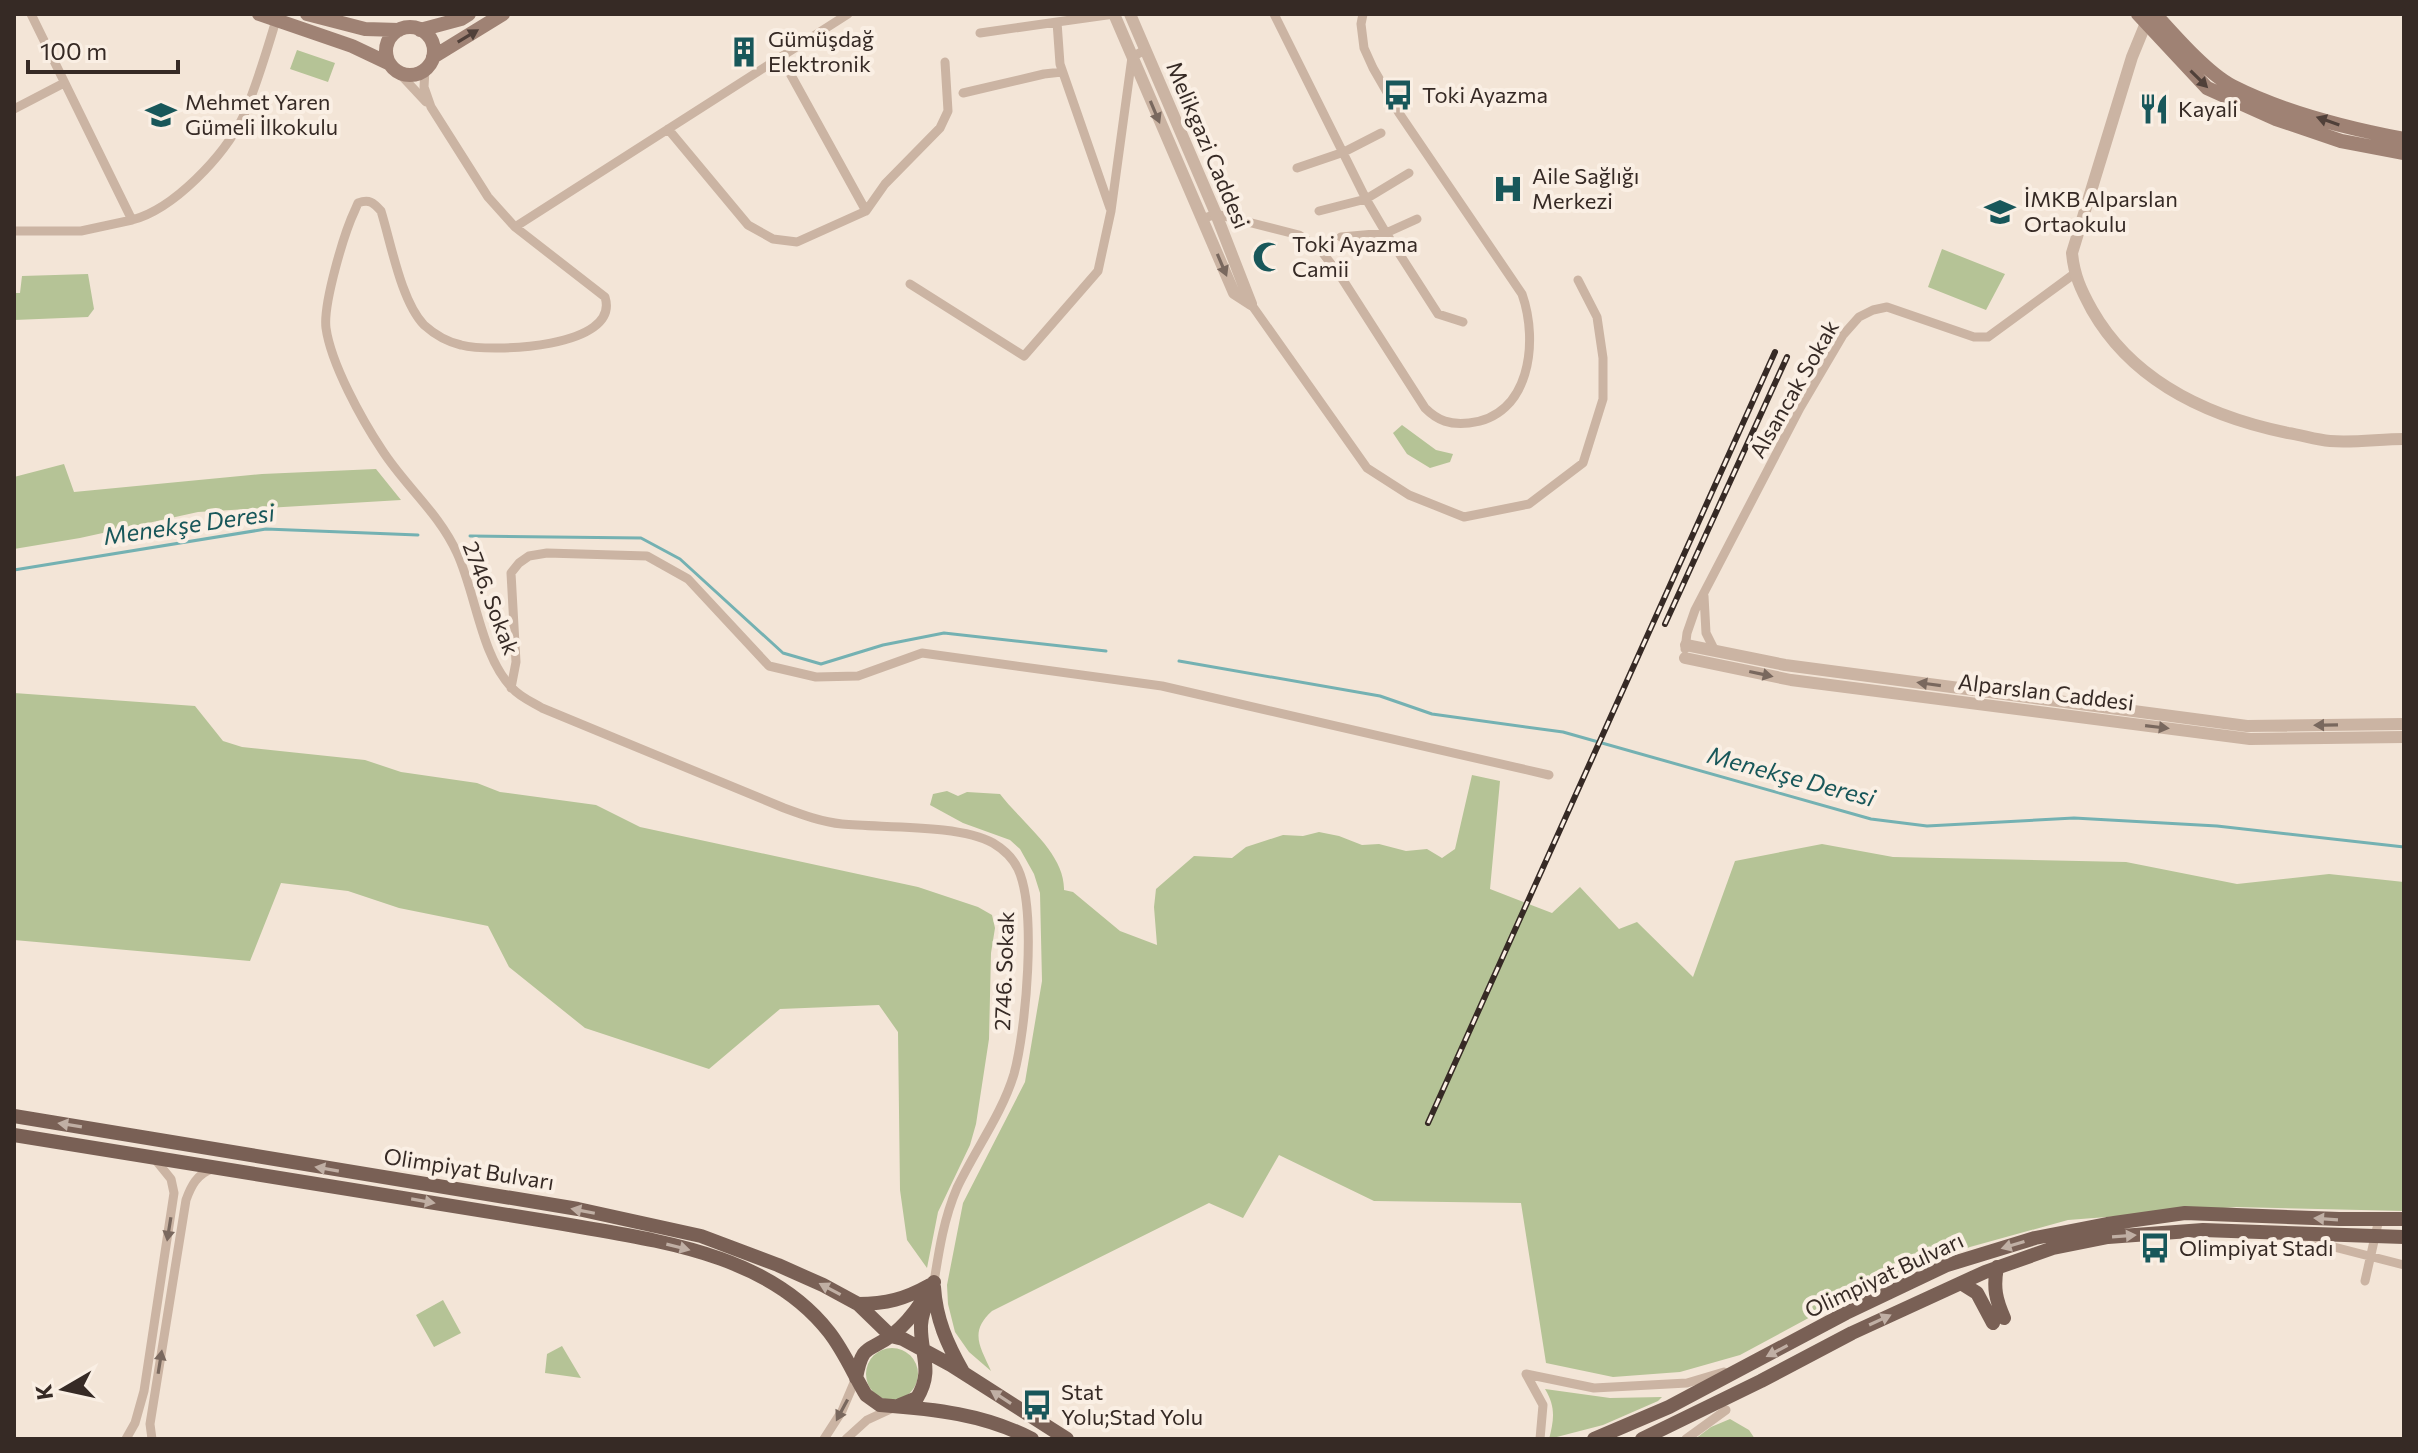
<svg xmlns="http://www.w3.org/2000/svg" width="2418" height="1453" font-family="Commissioner,sans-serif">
<rect width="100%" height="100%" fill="#f3e5d7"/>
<!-- green -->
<path fill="#b5c396" d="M 297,50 L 335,63 L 328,82 L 290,69 Z
M 1942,249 L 2005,274 L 1986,310 L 1928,287 Z
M 88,274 L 94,309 L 88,317 L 14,320 L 14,293 L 20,293 L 22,276 Z
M 1402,425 L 1436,450 L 1453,454 L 1450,462 L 1430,468 L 1407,454 L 1393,433 Z
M 64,464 L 74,492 L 262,474 L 376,469 L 401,500 L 198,512 L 80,538 L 14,549 L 14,477 Z
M 14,693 L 195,706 L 223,741 L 242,747 L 365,760 L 401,772 L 477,783 L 500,792 L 596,805 L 640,827 L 918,887 L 978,907 L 992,915 L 995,928 L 991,953 L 989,1039 L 976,1124 L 970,1145 L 938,1212 L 927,1268 L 907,1240 L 900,1190 L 898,1032 L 879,1005 L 780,1009 L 709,1069 L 585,1028 L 509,967 L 488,926 L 399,908 L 348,891 L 281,883 L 250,961 L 14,940 Z
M 1472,775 L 1500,781 L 1490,889 L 1552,913 L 1580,887 L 1619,929 L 1637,922 L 1693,977 L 1735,861 L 1822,844 L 1893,857 L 2126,862 L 2237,884 L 2329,874 L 2404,882 L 2404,1211 L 2236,1207 L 2068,1220 L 1970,1247 L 1853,1294 L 1740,1355 L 1680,1372 L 1613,1377 L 1546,1363 L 1521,1203 L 1374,1201 L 1279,1155 L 1243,1218 L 1209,1203 L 992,1311 C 969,1332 980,1346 991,1371 L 969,1352 L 955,1332 L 948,1304 L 947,1285 L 963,1203 L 1025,1082 L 1042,981 L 1040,893 L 1034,874 L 1020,849 L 1010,840 L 963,823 L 930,805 L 933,794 L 947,791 L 958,796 L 967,792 L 1000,794 C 1022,823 1065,853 1064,890 L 1073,892 L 1120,931 L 1157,945 L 1154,907 L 1156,889 L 1194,856 L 1232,858 L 1246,847 L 1283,835 L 1303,836 L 1319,832 L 1339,836 L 1362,845 L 1379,844 L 1406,851 L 1427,849 L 1442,858 L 1455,849 Z
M 443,1300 L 461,1333 L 434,1347 L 416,1315 Z
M 562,1346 L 581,1378 L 545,1373 L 547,1354 Z
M866 1374a26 26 0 1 1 52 0a26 26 0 1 1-52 0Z
M 1545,1389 L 1610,1398 L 1662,1397 L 1658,1401 L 1603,1425 L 1549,1439 C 1554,1420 1556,1407 1545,1389 Z
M 1730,1419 L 1749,1430 L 1755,1439 L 1695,1439 L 1711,1427 Z"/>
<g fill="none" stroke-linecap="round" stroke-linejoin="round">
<!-- stream -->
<path stroke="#74b1b2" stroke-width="3" d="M 470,536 L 641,538 L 680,559 L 783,653 L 821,664 L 883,645 L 944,633 L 1106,651
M 14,570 L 266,529 L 418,535
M 1179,661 L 1380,696 L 1432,714 L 1563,732 L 1871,819 L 1927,826 L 2074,818 L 2217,826 L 2404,847"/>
<!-- minor -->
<path stroke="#cbb4a3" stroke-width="9" d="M 31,14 L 132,220 C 174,209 224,156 243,117 C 257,85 267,50 277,17
M 1274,14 L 1366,199 L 1386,233 L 1438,314 L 1463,322
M 980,33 L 1057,22
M 781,57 L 866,211
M 425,69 L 424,87 L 431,107 L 488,197 L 515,227 L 605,297 C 621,348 492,353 461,345 C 448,342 434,334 424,325 C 401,301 391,243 381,211 C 373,202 369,199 358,203 L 355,210 C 344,233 323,304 326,328 C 331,364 362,420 382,450 C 405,486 439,513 457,553 C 476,594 481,656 512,688 C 520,697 532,702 542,708 L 784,808 C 803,815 822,822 842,824 C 881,828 960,824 993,843 C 1003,849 1013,858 1018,869 C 1037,909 1026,1030 1014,1074 C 1002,1114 975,1150 957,1188 C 944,1218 939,1250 934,1282
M 398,72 L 426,102
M 963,93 L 1044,74 L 1062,72
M 14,109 L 64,83
M 668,129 L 748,225 L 773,239 L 797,242 L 866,211 L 885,184 L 940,128 L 948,111 L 945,62
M 1297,168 L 1344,152 L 1381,133
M 1110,208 L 1060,64 L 1057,22 L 1114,14
M 1319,211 L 1366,199 L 1409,173
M 1202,219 L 1216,214 L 1299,235 L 1319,248 L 1341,277 L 1425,408 C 1438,421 1450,425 1469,423 C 1530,417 1539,342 1522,294 L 1399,113 L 1373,68 L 1364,48 L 1361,24 L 1363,14
M 515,227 L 848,14
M 14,231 L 81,231 L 132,220
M 1341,237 L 1386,233 L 1417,219
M 910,284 L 1024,356 L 1098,271 L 1111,211 L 1132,57 L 1145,50
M 1251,304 L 1367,468 L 1409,495 L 1464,517 L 1529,504 L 1583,463 L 1603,399 L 1603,358 L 1597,317 L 1578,280
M 1704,596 L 1706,633 L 1715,651
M 1685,649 L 1687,633 L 1695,610 L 1800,408 L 1843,335 L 1859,317 L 1873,310 L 1887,307 L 1974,337 L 1988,337 L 2074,274
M 511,688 L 516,662 L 511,573 L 519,563 L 529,556 L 547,553 L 647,556 L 688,579 L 769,666 L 816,677 L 858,676 L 922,653 L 1162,686 L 1549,775
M 2299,1238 L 2404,1265
M 2365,1281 L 2379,1219
M 1526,1374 L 1594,1388 L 1687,1383 L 1724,1372
M 1526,1374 L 1543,1405 L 1540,1439
M 126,1439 L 135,1423 L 144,1391 L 174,1193 L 171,1179 L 154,1158
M 152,1439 L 150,1424 L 186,1200 C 191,1186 197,1174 212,1169
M 824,1439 L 842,1411 L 856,1378
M 846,1439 L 867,1420 L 893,1408
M 1686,1439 L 1726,1410"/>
<!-- tertiary -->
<path stroke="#cbb4a3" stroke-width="12" d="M 1114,14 L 1234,293 L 1251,304
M 1130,14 L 1216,214 L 1251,304
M 2148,18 L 2132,57 L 2072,253 C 2074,275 2081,290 2092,310 C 2133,382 2210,417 2288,433 C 2302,435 2316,440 2330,441 C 2354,443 2380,439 2404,439
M 1686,645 L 1785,665 L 2247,726 L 2404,724
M 1685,658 L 1791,680 L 2250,739 L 2404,737"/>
<!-- secondary -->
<path stroke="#9f8274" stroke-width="14" d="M 259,14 L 352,46 L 390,64
M 307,14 L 365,29 L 399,30
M 2138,14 L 2207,88 L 2276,119 L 2341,141 L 2404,153
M 2155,14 C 2174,35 2207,73 2232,86 C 2285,113 2346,128 2404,139
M386 51a24 24 0 1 1 48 0a24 24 0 1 1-48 0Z
M 420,30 L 461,19 L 469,14
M 433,57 L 503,14"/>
<!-- primary -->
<path stroke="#796055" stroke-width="14" d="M 14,1116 L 578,1209 L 701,1236 L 778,1265 L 823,1285 L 858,1304 L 891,1336
M 14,1135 L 558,1223 C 651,1240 766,1251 829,1332 C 844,1351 854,1375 866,1395 L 880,1405 C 934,1409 984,1414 1032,1439
M 1997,1267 C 1993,1288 1996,1300 2004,1318
M 1961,1283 L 1977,1293 L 1993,1323
M 934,1287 C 936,1319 947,1344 963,1372
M 858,1304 C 886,1304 905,1299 930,1285
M 891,1336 L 903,1339 L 951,1365 L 1067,1439
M 856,1378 C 863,1341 869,1353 892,1335 C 904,1326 915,1312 923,1300
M 900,1405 L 917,1398 C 934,1370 920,1354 921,1325 C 922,1310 929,1296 934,1282
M 1594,1439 L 1669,1407 L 1846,1313 L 1947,1265 L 2035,1238 L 2107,1224 L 2185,1213 L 2339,1219 L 2404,1219
M 1642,1439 L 1761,1381 L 1852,1333 L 1985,1272 L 2053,1248 L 2108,1237 L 2203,1230 L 2404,1237"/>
<!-- rail casing -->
<g stroke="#362a25" stroke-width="6">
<path id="rail" d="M 1665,624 L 1787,357
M 1428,1123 L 1775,352"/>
</g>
<!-- rail -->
<use href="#rail" stroke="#faefe4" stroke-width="3" stroke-dasharray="9" stroke-linecap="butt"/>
</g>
<!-- one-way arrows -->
<defs><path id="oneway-solid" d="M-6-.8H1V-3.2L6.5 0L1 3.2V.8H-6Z" transform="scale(2)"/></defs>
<g fill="#504039">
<use href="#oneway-solid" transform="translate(468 36) rotate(-31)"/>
<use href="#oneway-solid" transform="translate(2199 79) rotate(45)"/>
<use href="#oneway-solid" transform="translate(2328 121) rotate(-161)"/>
</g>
<g fill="#79685e">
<use href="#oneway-solid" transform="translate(1155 112) rotate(67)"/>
<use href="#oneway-solid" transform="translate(1222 265) rotate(67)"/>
<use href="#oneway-solid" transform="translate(1761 674) rotate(12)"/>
<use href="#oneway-solid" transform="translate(1929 684) rotate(-172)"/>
<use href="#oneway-solid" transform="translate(2326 725) rotate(179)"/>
<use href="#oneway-solid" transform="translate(2157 727) rotate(7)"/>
<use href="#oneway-solid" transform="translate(169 1229) rotate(99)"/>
<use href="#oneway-solid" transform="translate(160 1362) rotate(-81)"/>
<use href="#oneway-solid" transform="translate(842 1410) rotate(118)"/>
</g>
<g fill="#c0afa4">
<use href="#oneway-solid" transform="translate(70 1125) rotate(-171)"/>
<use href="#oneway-solid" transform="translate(327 1169) rotate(-170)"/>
<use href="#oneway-solid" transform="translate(423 1201) rotate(10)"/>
<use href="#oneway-solid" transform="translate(583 1211) rotate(-169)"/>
<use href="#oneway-solid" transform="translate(2326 1219) rotate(-176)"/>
<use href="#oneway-solid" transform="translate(2124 1236) rotate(-4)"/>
<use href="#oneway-solid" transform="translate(2013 1245) rotate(163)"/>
<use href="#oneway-solid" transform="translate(678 1247) rotate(14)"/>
<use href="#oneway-solid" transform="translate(830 1289) rotate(-152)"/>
<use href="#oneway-solid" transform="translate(1880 1320) rotate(-25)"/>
<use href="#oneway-solid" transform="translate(1777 1351) rotate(152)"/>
<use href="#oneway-solid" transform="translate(1001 1397) rotate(-147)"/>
</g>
<!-- icons -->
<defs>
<g id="building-bare" transform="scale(2.4)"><path d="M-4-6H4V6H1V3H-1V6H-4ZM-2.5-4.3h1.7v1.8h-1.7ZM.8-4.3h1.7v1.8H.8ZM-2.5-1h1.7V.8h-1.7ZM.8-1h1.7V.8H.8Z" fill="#18575a" stroke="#faefe4" stroke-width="2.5" paint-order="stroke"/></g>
<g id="bus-bare" transform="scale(2.4)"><path d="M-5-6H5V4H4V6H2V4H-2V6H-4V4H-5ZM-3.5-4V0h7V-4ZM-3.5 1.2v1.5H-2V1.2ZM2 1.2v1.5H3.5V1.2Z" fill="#18575a" stroke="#faefe4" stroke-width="2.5" paint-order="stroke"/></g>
<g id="restaurant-bare" transform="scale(2.4)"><path d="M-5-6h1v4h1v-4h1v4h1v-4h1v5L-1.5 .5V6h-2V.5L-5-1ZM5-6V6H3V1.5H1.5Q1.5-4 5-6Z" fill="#18575a" stroke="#faefe4" stroke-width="2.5" paint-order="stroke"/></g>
<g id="school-bare" transform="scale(2.4)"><path d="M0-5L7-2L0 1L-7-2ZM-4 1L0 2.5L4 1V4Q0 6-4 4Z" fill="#18575a" stroke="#faefe4" stroke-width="2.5" paint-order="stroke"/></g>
<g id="hospital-bare" transform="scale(2.4)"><path d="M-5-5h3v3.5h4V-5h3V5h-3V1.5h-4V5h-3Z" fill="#18575a" stroke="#faefe4" stroke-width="2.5" paint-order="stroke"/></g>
<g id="mosque-bare" transform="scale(2.4)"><path d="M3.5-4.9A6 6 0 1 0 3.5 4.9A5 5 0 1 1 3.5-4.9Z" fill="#18575a" stroke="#faefe4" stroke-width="2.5" paint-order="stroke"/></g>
</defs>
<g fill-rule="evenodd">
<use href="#building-bare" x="744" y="52"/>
<use href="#bus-bare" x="1398" y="95"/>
<use href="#restaurant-bare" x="2154" y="109"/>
<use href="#school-bare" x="161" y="115"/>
<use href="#hospital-bare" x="1508" y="189"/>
<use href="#school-bare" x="2000" y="212"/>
<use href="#mosque-bare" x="1268" y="257"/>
<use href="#bus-bare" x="2155" y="1248"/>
<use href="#bus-bare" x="1037" y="1405"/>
</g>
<g text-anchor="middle" stroke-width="8" stroke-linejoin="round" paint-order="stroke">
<!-- poi labels -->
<g font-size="22" fill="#362a25" stroke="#faefe4" text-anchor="start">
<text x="768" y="47">Gümüşdağ<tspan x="768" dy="25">Elektronik</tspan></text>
<text x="1422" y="103">Toki Ayazma</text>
<text x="185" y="110">Mehmet Yaren<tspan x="185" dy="25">Gümeli İlkokulu</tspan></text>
<text x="2178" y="117">Kayali</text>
<text x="1532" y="184">Aile Sağlığı<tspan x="1532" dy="25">Merkezi</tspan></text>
<text x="2024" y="207">İMKB Alparslan<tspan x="2024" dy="25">Ortaokulu</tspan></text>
<text x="1292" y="252">Toki Ayazma<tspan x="1292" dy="25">Camii</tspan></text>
<text x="2179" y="1256">Olimpiyat Stadı</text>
<text x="1061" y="1400">Stat<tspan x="1061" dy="25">Yolu;Stad Yolu</tspan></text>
</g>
<!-- street labels -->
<g font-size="22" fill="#362a25" stroke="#faefe4">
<text transform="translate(1208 145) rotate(67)" y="8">Melikgazi Caddesi</text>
<text transform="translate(1794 389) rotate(-60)" y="8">Alsancak Sokak</text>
<text transform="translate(491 598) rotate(69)" y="8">2746. Sokak</text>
<text transform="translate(2046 692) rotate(7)" y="8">Alparslan Caddesi</text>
<text transform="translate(1004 971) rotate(-88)" y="8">2746. Sokak</text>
<text transform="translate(469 1169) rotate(9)" y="8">Olimpiyat Bulvarı</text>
<text transform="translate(1884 1275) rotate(-25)" y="8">Olimpiyat Bulvarı</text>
</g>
<!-- water labels -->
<g font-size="24" font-style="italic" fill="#18575a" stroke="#faefe4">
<text transform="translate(189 525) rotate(-8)" y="8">Menekşe Deresi</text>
<text transform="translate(1791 777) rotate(15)" y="8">Menekşe Deresi</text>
</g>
</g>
<!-- border -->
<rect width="2418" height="1453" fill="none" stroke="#362a25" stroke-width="32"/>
<!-- north arrow -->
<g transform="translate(64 1389) rotate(261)" stroke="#faefe4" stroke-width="6" paint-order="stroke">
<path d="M0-6L14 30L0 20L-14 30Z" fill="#362a25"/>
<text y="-12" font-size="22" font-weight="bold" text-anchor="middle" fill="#362a25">K</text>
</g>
<!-- scale -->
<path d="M28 60v12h150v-12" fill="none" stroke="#362a25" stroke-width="4"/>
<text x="40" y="60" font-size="24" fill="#362a25" stroke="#faefe4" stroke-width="6" paint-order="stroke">100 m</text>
</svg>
